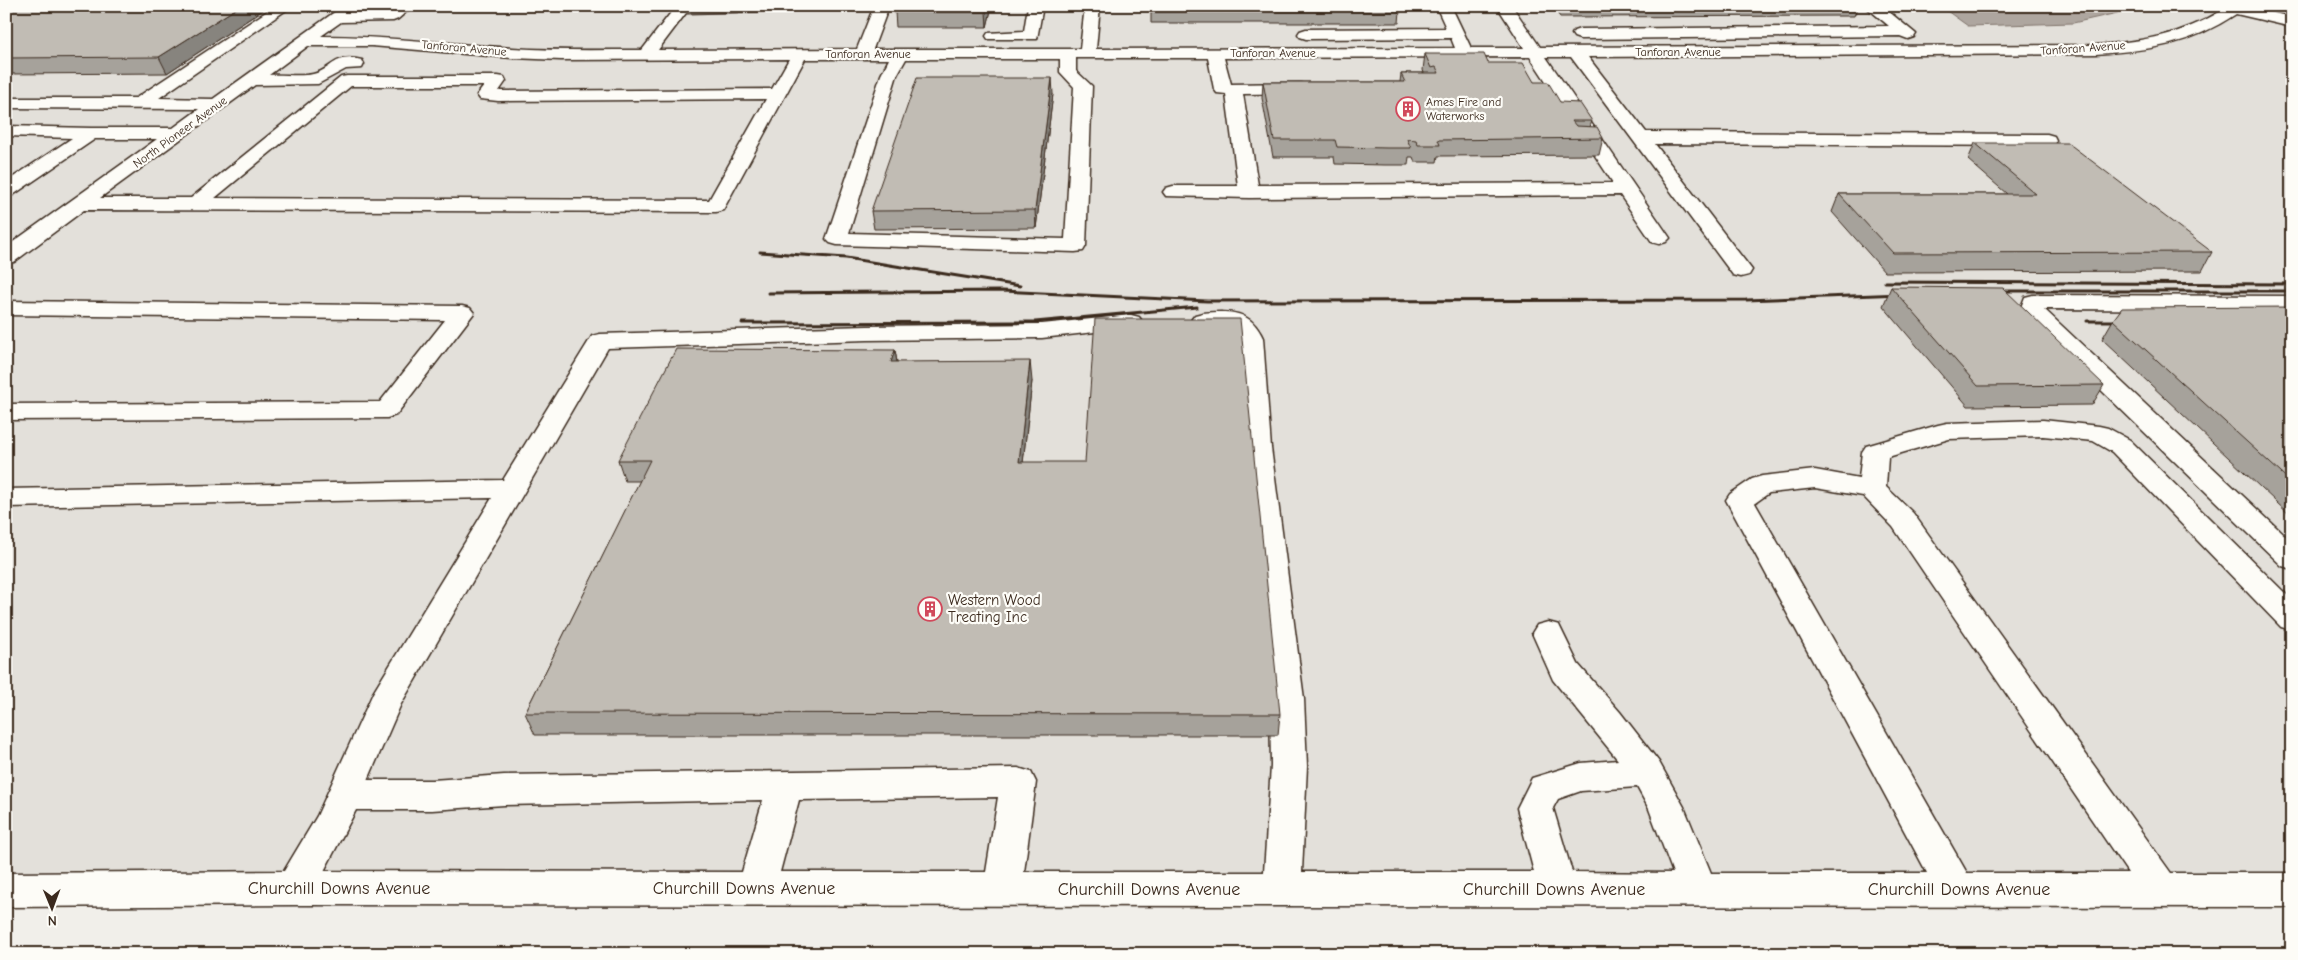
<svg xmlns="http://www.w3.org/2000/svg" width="2298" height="960" font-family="'Comic Neue',sans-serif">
<rect width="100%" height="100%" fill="#f1efea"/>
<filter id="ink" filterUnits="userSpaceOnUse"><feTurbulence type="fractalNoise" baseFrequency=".02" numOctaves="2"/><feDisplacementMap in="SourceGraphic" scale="10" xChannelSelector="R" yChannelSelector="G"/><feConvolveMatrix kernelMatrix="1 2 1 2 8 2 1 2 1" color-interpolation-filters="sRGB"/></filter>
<g filter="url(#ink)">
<!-- built -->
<path fill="#e3e0da" d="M 6,6 L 2292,6 L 2292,900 L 6,906 Z"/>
<!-- water -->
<path fill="#aea69f" stroke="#80746b" d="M 1940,6 L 2142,6 L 2144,7 L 2073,23 L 1968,26 Z"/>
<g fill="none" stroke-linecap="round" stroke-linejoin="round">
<!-- minor casing -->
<g stroke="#3b2a1e" stroke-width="3">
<path id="minor" d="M 275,6 L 292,6 L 159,98 L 213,99 L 343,6 L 360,6 L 354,12 L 389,11 L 396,6 L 413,6 L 398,19 L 393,21 L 341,22 L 321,36 C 385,36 448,44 512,48 C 555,51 598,50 642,50 L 676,6 L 814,6 L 807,10 L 686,13 L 658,50 L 857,49 L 874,6 L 889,6 L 873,49 L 1080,49 L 1085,6 L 1100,6 L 1096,49 L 1455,48 L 1451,38 L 1306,39 L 1300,37 L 1298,34 L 1300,31 L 1306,29 L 1446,28 L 1436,6 L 1451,6 L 1471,48 L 1524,48 L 1497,6 L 1512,6 L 1540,47 L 2096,45 C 2143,41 2180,36 2221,11 L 2214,6 L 2242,6 L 2292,17 L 2292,27 L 2236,14 C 2189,45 2152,50 2096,54 L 1588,57 L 1646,132 L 2047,134 L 2054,136 L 2056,140 L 2054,144 L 2047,146 L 1655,144 L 1752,270 L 1749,275 L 1741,277 L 1733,275 L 1571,57 L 1546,57 L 1670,238 L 1666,242 L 1659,244 L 1652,242 L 1620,195 L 1249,198 L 1166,196 L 1163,192 L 1166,188 L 1173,186 L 1238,186 L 1226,94 L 1217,93 L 1214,89 L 1208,58 L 1076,58 L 1076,71 L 1092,86 L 1086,246 L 1083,251 L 1075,252 L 837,245 L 830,243 L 826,239 L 881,75 L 889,59 L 805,59 L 723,210 L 716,212 L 84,210 L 14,262 L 6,263 L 6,247 L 157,139 L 95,139 L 13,195 L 6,197 L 6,182 L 72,138 L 6,136 L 6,126 L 91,128 L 173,128 L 199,109 L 6,108 L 6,98 L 136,98 ZM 308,46 L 372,46 L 512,58 L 561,60 L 789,59 L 772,89 L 499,91 L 506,81 L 504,77 L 498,76 L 347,76 L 341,77 L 191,198 L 100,198 L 255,85 L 318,84 L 346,69 L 362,68 L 364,64 L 362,60 C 333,53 334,69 313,74 C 300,77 283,74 269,75 ZM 1530,57 L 1613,183 L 1258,185 L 1243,94 L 1300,93 L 1306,92 L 1309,88 L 1306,84 L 1300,83 L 1231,84 L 1224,58 ZM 906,59 L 1060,59 L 1060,72 L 1074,87 L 1065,239 L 849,233 L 897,75 ZM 351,86 L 484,86 L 477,95 L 480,99 L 498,101 L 766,99 L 709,200 L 215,198 Z
M 1028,6 L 1043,6 L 1037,39 L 988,39 L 986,36 L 988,33 L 1024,31 Z
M 1865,6 L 1882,6 L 1916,34 L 1914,37 L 1908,39 L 1900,36 L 1580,39 L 1574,37 L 1572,34 L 1574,31 L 1580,29 L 1889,26 Z
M 2033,295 L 2292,296 L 2292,310 L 2044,309 L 2292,542 L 2292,569 L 2282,566 L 2024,315 L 2020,310 L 2025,297 Z
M 6,301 L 462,306 L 470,308 L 474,313 L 396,415 L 387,418 L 6,420 L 6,404 L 380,402 L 445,320 L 6,315 Z
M 1203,313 C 1231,311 1250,310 1263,338 L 1271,448 L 1304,699 L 1307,766 L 1302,872 L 1534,872 L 1517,808 L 1532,778 L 1581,763 L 1618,760 L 1553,680 L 1532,633 L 1537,625 L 1548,622 L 1559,625 L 1578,664 L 1620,712 L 1659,762 L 1684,807 L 1711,873 L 1927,873 L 1726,500 L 1730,494 L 1752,479 L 1762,476 L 1815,470 L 1859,478 L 1862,452 L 1866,446 L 1938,425 L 1947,423 L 2043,420 L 2099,426 L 2108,428 L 2130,440 L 2292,600 L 2292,630 L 2281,627 L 2112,452 L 2093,441 L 2043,436 L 1949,439 L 1888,457 L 1886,487 L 1913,513 L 2171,873 L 2292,873 L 2292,907 L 295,905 L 6,907 L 6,873 L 284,871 L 317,816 L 373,693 L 492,498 L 6,507 L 6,489 L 503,480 L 592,336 L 600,334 L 867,326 L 1042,324 L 1131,315 L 1139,317 L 1143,322 L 1139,327 L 1042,338 L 867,340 L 608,348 L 401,704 L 368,780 L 432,780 L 504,775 L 1018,768 L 1031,772 L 1036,782 L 1024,872 L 1264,872 L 1271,766 L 1270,699 L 1245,448 L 1239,338 C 1231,319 1211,329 1195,325 L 1191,320 L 1195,315 ZM 1815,488 L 1863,496 L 1893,527 L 2128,873 L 1967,873 L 1755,503 L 1769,493 ZM 1637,787 L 1649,809 L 1673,873 L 1572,872 L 1553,808 L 1558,799 L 1581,791 ZM 998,797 L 986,872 L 780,872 L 799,800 ZM 763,800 L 742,872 L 324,871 L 356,810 L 432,810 L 504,805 Z"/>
</g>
<!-- minor -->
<use href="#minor" fill="#fdfcf7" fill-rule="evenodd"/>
<!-- rail -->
<path stroke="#3b2a1e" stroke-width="3" d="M 760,252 L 846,258 L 1020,286
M 1885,282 L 2292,284
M 1994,291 L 2292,291
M 768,293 L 1002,291 L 1207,301 L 1746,300 L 1902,294
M 2087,321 L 2127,321
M 742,323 L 1035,322 L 1197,307"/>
</g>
<!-- wall -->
<path fill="#a6a29b" stroke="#3b2a1e" d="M 6,6 L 269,6 L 167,73 L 6,74 Z
M 897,6 L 992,6 L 987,27 L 896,27 L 895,12 Z
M 1151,6 L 1400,11 L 1399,23 L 1151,23 Z
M 1552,6 L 1858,6 L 1854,16 L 1560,17 Z
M 1425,54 L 1488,63 L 1534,82 L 1560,102 L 1592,121 L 1590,127 L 1603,138 L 1599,155 L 1438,156 L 1437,162 L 1415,162 L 1413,157 L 1409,157 L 1408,165 L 1385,165 L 1335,164 L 1334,157 L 1273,157 L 1262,98 L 1263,82 L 1400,82 L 1401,74 L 1406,74 L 1406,73 L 1424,73 L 1423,70 Z
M 1053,94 L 1036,228 L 874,229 L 871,211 Z
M 1975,143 L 2212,252 L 2202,271 L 1885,272 L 1832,212 L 1839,194 L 2007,194 L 1968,160 Z
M 1891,287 L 2104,385 L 2092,405 L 1968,406 L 1883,306 Z
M 2292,307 L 2292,517 L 2102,339 L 2113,320 Z
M 895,350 L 897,362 L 1032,381 L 1023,462 L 1280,714 L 1278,735 L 535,735 L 525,713 L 640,481 L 625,481 L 618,460 Z"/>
<!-- shaded-wall -->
<path fill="#87847e" stroke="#3b2a1e" d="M 240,6 L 269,6 L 167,73 L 159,57 Z
M 988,6 L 992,6 L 987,27 L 986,12 Z
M 1052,78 L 1053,94 L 1036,228 L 1035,210 Z
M 895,350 L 898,369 L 891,362 Z
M 1030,361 L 1032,381 L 1021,482 L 1019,462 Z"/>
<!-- building -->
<path fill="#c1bcb4" stroke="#3b2a1e" d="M 6,6 L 240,6 L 159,57 L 6,58 Z
M 897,6 L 988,6 L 986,12 L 895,12 Z
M 1151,6 L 1398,6 L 1400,11 L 1151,12 Z
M 1425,54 L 1484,54 L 1488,63 L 1523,63 L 1534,82 L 1548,82 L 1560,102 L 1580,103 L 1592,121 L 1572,121 L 1576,126 L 1597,127 L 1603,138 L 1438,140 L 1440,145 L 1418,145 L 1416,140 L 1407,139 L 1411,148 L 1387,148 L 1337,147 L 1335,140 L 1274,140 L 1263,82 L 1405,82 L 1401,74 L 1407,74 L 1406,73 L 1439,73 L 1436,67 L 1431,68 Z
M 917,78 L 1052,78 L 1035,210 L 871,211 Z
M 1975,143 L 2068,143 L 2212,252 L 1893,253 L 1839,194 L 2036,194 Z
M 1891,287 L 2003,288 L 2104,385 L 1978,386 Z
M 2292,307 L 2292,483 L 2113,320 L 2122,308 Z
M 1095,319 L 1240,319 L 1280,714 L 525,713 L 650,460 L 618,460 L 676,349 L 895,350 L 891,362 L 1030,361 L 1019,462 L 1085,462 Z"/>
</g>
<!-- icons -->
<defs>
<g id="building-ring" transform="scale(1.25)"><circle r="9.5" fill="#fdfcf7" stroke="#d1495b" stroke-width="1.5"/><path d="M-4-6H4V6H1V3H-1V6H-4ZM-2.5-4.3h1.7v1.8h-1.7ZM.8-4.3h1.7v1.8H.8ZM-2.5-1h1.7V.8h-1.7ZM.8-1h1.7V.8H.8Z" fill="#d1495b"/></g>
</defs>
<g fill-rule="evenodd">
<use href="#building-ring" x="1408" y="109"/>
<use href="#building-ring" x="930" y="609"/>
</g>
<g text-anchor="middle" stroke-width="4.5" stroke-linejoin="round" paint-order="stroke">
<!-- far-street labels -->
<g font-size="12" fill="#3b2a1e" stroke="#fdfcf7">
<text transform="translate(464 48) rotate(5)" y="4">Tanforan Avenue</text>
<text transform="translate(2083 48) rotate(-4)" y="4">Tanforan Avenue</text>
<text x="1678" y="56">Tanforan Avenue</text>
<text x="1273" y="57">Tanforan Avenue</text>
<text x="868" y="58">Tanforan Avenue</text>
<text transform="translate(180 132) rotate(-36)" y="4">North Pioneer Avenue</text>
</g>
<!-- far-poi labels -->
<g font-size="12" fill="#3b2a1e" stroke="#fdfcf7" text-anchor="start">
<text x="1426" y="106">Ames Fire and<tspan x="1426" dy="14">Waterworks</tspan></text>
</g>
<!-- poi labels -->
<g font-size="15" fill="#3b2a1e" stroke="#fdfcf7" text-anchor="start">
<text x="948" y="605">Western Wood<tspan x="948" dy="17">Treating Inc</tspan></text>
</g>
<!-- near-street labels -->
<g font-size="18" fill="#3b2a1e" stroke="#fdfcf7">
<text x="339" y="894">Churchill Downs Avenue</text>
<text x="744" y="894">Churchill Downs Avenue</text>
<text x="1149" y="895">Churchill Downs Avenue</text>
<text x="1554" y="895">Churchill Downs Avenue</text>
<text x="1959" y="895">Churchill Downs Avenue</text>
</g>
</g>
<!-- margin -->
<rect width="2298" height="960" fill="none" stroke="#fdfcf7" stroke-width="25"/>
<rect x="12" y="12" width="2273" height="935" fill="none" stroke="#3b2a1e" stroke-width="2" filter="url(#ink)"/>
<!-- north arrow -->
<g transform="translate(52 908) rotate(179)" stroke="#fdfcf7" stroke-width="4" paint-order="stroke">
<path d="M0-4L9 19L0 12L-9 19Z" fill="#3b2a1e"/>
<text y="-8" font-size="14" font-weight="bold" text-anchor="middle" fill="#3b2a1e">N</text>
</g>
</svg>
